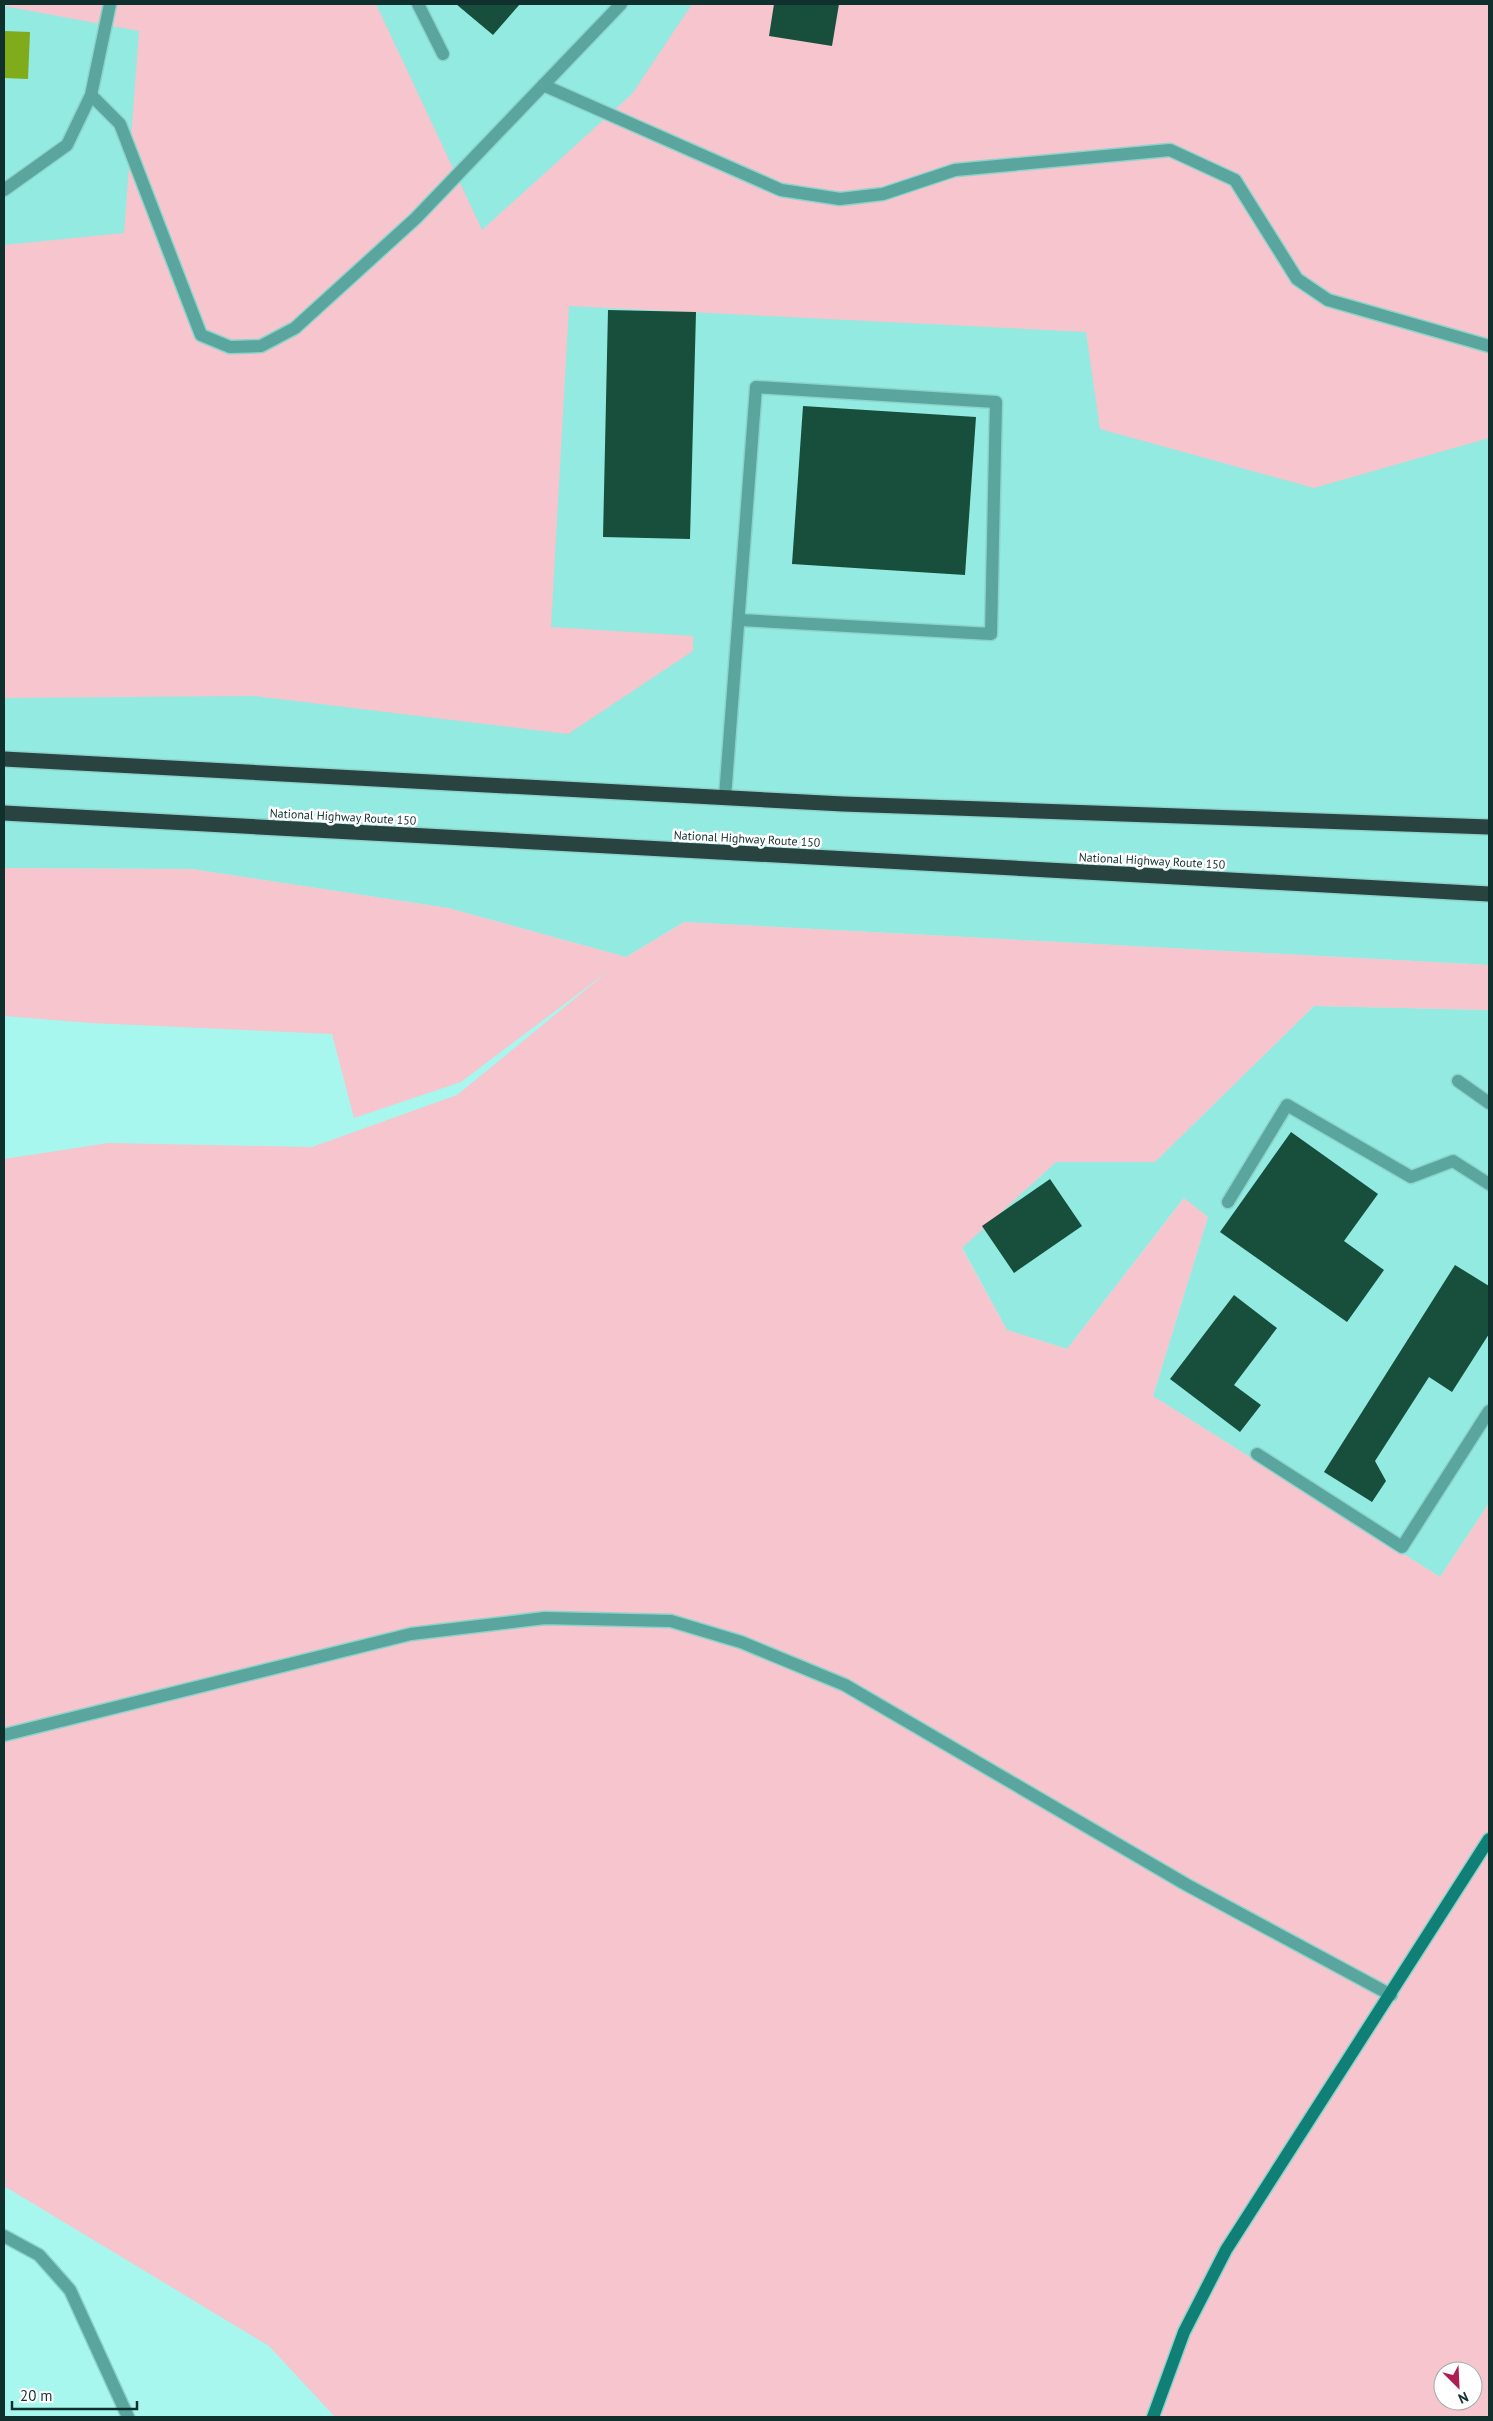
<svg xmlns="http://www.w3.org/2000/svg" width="1493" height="2421" font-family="'PT Sans',sans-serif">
<rect width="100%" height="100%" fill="#a8f7ee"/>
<!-- built -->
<path fill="#93eae1" d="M 4,4 L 1489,4 L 1489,965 L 684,922 L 626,957 L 448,908 L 191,869 L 4,868 Z
M 1314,1006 L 1489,1010 L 1489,1503 L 1440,1577 L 1153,1396 L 1208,1217 L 1183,1199 L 1067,1349 L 1007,1330 L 962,1247 L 1056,1162 L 1155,1162 Z"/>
<!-- green -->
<path fill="#f6c5cd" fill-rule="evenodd" d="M 4,4 L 376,4 L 482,230 L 632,94 L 692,4 L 1489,4 L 1489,438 L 1314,488 L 1100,429 L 1086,332 L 569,306 L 551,627 L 693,636 L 693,651 L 568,734 L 254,696 L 4,698 L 4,245 L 124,233 L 139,31 L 4,6 Z
M 4,868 L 191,869 L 448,908 L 626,957 L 684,922 L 1489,965 L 1489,1010 L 1314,1006 L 1155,1162 L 1056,1162 L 962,1248 L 1007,1330 L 1067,1349 L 1184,1198 L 1208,1217 L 1153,1396 L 1440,1577 L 1489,1503 L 1489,2417 L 335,2417 L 269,2346 L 4,2186 L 4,1159 L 108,1143 L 312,1147 L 457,1095 L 611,969 L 461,1082 L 354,1118 L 332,1034 L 91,1023 L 4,1016 ZM 1443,2371 L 1473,2371 L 1473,2401 L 1443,2401 Z"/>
<!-- water -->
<path fill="#80ac1b" d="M 4,31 L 30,32 L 28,79 L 4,78 Z"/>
<!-- building -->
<path fill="#174f3c" d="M 456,4 L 520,4 L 493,35 Z
M 774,4 L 839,4 L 832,46 L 769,36 Z
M 608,310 L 696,312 L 690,539 L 603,537 Z
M 803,406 L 976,417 L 965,575 L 792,564 Z
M 1291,1132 L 1378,1194 L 1344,1241 L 1384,1270 L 1347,1322 L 1220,1232 Z
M 1050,1179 L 1082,1226 L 1014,1273 L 982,1226 Z
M 1455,1265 L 1489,1286 L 1489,1334 L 1452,1392 L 1429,1377 L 1375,1461 L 1386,1481 L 1372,1502 L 1324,1472 Z
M 1234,1295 L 1277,1328 L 1234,1385 L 1261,1405 L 1240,1432 L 1170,1379 Z"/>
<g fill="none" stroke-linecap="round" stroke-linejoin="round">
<!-- lane casing -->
<g stroke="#8cd3cb" stroke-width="15">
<path id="lane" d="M 418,4 L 443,54
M 543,85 L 781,190 L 840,199 L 883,194 L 955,170 L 1170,150 L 1235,180 L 1297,279 L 1328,300 L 1489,346
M 91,95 L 120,124 L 201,335 L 230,347 L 261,346 L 295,328 L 416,218 L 621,4
M 4,190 L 67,145 L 91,95 L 110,4
M 725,797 L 756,387 L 996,402 L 991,634 L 740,620
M 1458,1081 L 1489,1103
M 1228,1202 L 1287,1105 L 1411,1177 L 1453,1161 L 1489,1184
M 1257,1454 L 1402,1547 L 1489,1411"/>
</g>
<!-- street casing -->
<g stroke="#8cd3cb" stroke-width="15">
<path id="street" d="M 4,1735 L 411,1634 L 545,1618 L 671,1621 L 741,1642 L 845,1685 L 1187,1885 L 1391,1995
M 4,2236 L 39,2255 L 70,2290 L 128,2417"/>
</g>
<!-- secondary casing -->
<g stroke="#8cd3cb" stroke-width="15">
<path id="secondary" d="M 1153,2417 L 1184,2332 L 1226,2250 L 1489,1839"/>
</g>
<!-- highway casing -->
<g stroke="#8cd3cb" stroke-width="18">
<path id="highway" d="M 4,759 L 843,804 L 1489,827
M 4,813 L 1489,894"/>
</g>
<!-- lane -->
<use href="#lane" stroke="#5aa59d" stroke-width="12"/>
<!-- street -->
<use href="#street" stroke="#5aa59d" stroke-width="12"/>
<!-- secondary -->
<use href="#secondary" stroke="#108077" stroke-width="12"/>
<!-- highway -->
<use href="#highway" stroke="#284340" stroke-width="15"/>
</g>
<g text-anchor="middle" stroke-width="5" stroke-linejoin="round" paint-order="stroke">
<!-- street labels -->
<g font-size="12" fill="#0f302d" stroke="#fff">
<text transform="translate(343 817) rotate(3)" y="4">National Highway Route 150</text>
<text transform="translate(747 839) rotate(3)" y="4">National Highway Route 150</text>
<text transform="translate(1152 861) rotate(3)" y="4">National Highway Route 150</text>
</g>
</g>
<!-- border -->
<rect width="1493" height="2421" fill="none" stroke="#0f302d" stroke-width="10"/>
<!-- north arrow -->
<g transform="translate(1458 2386) rotate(156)"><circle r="24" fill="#ffffff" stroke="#9facab"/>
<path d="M0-4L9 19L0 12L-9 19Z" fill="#af1e52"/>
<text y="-8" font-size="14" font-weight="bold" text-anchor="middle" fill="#0f302d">N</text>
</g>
<!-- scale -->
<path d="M12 2401v8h125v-8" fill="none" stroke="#0f302d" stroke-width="2.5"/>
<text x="20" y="2401" font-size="15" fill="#0f302d" stroke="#ffffff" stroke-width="4" paint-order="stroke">20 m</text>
</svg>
